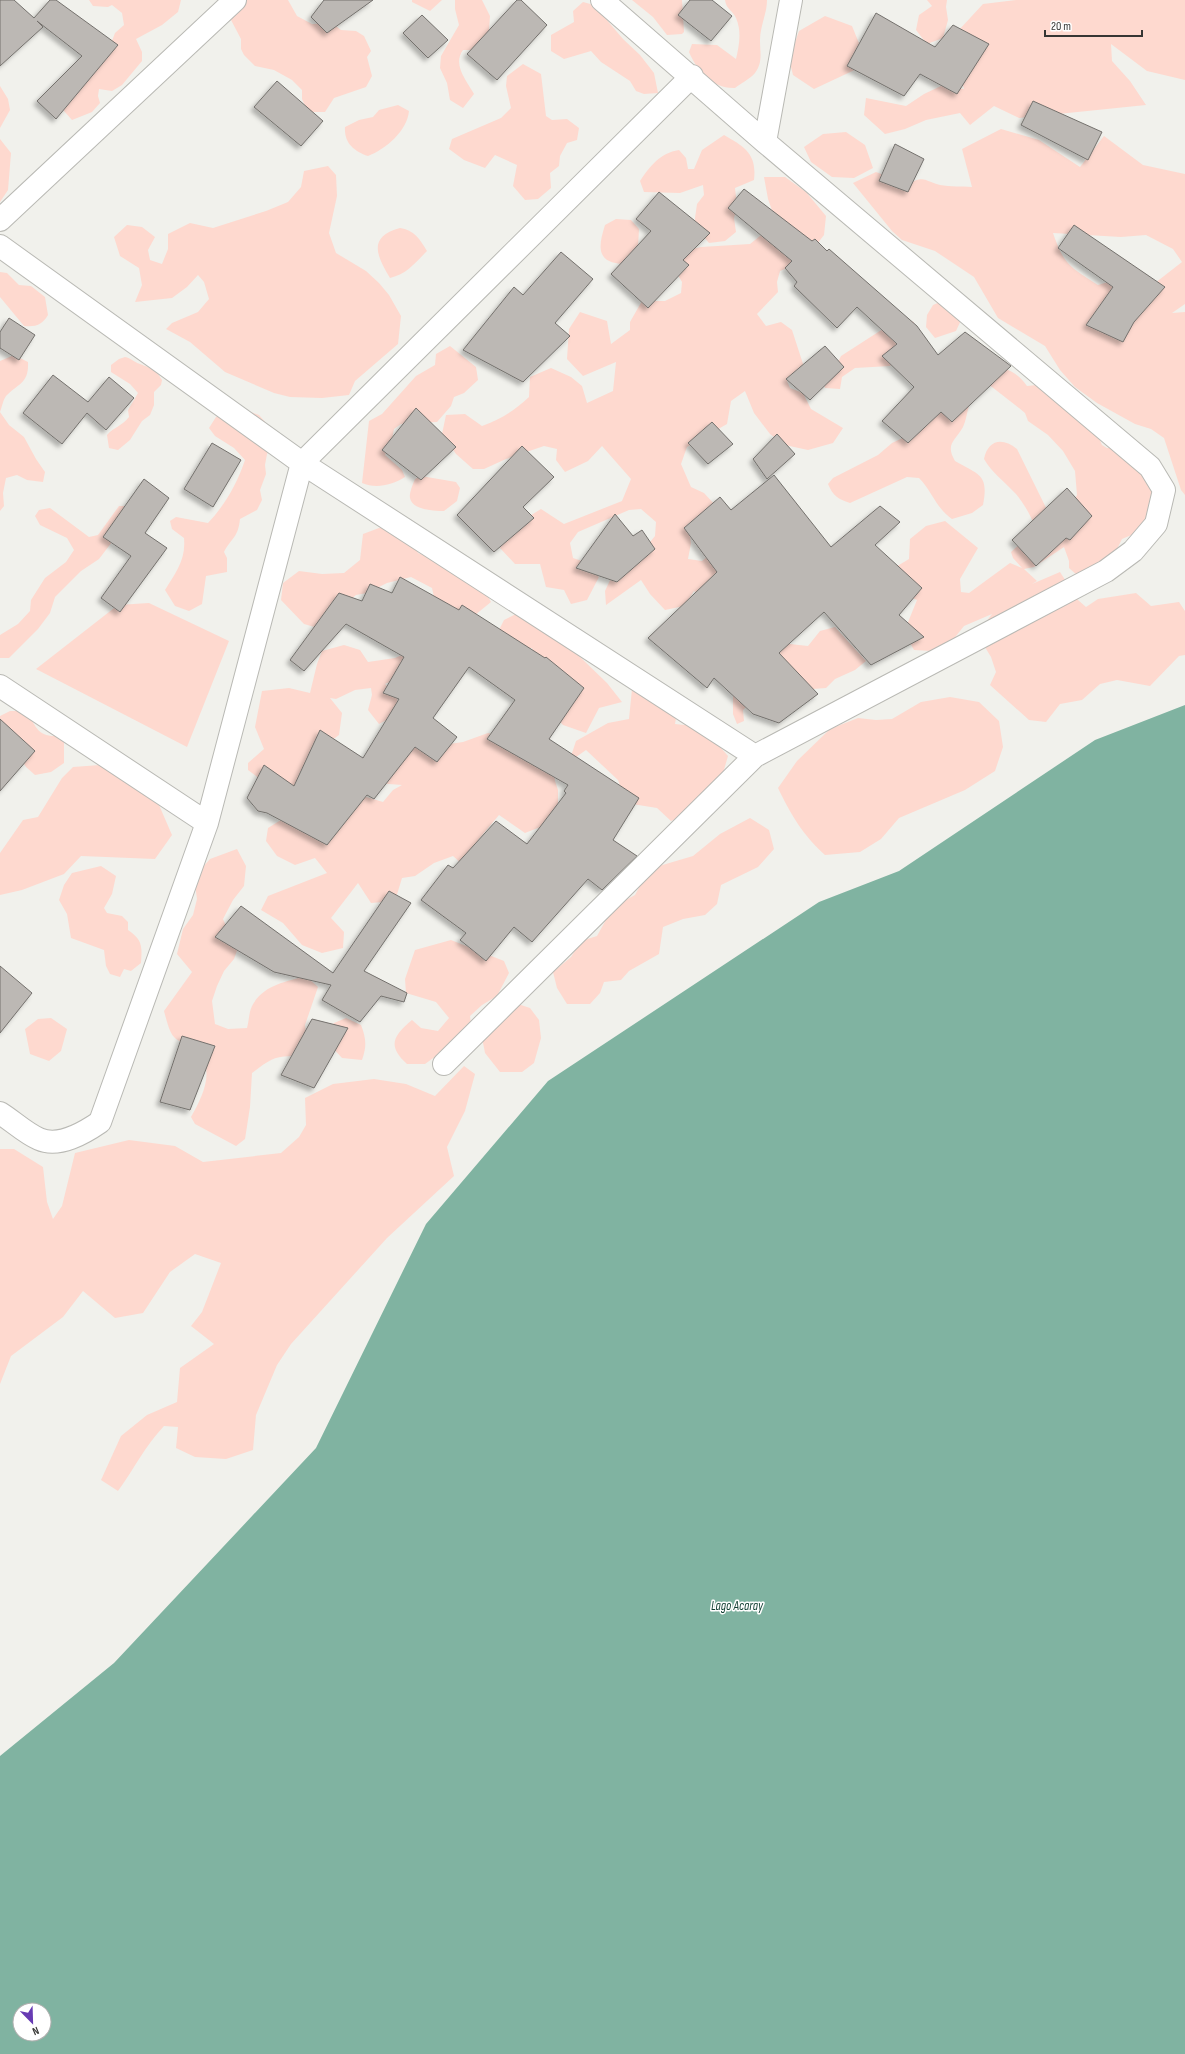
<svg xmlns="http://www.w3.org/2000/svg" width="1185" height="2054" font-family="'Sofia Sans Condensed',sans-serif">
<defs>
<filter id="shadow"><feDropShadow dx="-3.5" dy="3.5" stdDeviation="2" flood-color="#0004"/></filter>
</defs>
<rect width="100%" height="100%" fill="#f1f1ec"/>
<!-- green -->
<path fill="#fed9cf" fill-rule="evenodd" d="M 89,0 L 181,0 L 178,12 L 162,25 L 136,39 L 142,52 L 142,61 L 122,85 L 112,91 L 99,89 L 98,96 L 100,103 L 92,112 L 72,120 L 64,111 L 62,102 L 110,46 L 115,33 L 124,25 L 122,13 L 112,5 L 108,7 L 93,6 Z
M 245,0 L 288,0 L 297,16 L 312,24 L 332,23 L 341,30 L 356,31 L 364,36 L 371,51 L 367,57 L 372,76 L 366,87 L 334,98 L 325,112 L 308,112 L 302,99 L 302,90 L 292,80 L 274,70 L 255,66 L 244,55 L 241,49 L 241,39 L 231,20 Z
M 412,0 L 442,0 L 430,11 L 412,2 Z
M 455,0 L 482,0 L 490,16 L 488,43 L 477,50 L 463,50 C 452,65 467,81 474,94 L 463,108 L 450,100 L 447,83 L 440,68 L 441,56 L 459,25 L 455,9 Z
M 632,0 L 682,0 L 684,32 L 682,34 L 667,35 L 653,17 Z
M 725,0 L 767,0 C 767,14 760,26 760,40 C 760,53 763,62 755,73 C 750,79 741,83 735,88 C 713,89 697,71 689,52 L 692,44 L 717,45 L 736,59 C 739,46 742,32 736,18 C 733,11 726,9 725,0 Z
M 927,0 L 947,0 L 946,7 L 948,20 L 943,38 L 927,44 L 916,30 L 919,15 L 932,6 Z
M 1016,0 L 1185,0 L 1185,80 L 1147,71 L 1111,44 L 1112,61 L 1130,81 L 1146,105 L 1019,118 L 994,106 L 970,125 L 960,113 L 926,120 L 905,129 L 885,134 L 864,115 L 866,98 L 906,106 L 924,94 L 943,85 L 964,89 L 958,65 L 958,31 L 983,4 Z
M 583,2 L 594,5 L 623,39 L 640,55 L 654,73 L 658,93 L 644,94 L 636,91 L 630,81 L 601,62 L 591,51 L 564,59 L 551,51 L 551,35 L 574,22 L 573,11 Z
M 825,16 L 852,26 L 861,48 L 861,67 L 814,89 L 793,75 L 789,59 L 799,31 Z
M 523,64 L 541,74 L 546,116 L 552,120 L 567,119 L 579,128 L 577,140 L 567,143 L 560,156 L 559,166 L 550,173 L 551,188 L 538,199 L 525,200 L 513,186 L 517,165 L 495,155 L 485,168 L 464,160 L 449,149 L 452,139 L 501,118 L 511,108 L 506,86 L 507,76 Z
M 0,86 L 8,99 L 10,110 L 0,128 Z
M 398,105 L 409,111 C 407,131 386,149 368,156 C 354,151 344,143 345,127 L 359,120 L 373,117 L 379,110 Z
M 1001,129 L 1039,140 L 1080,167 L 1104,136 L 1143,165 L 1185,174 L 1185,304 L 1172,313 L 1185,312 L 1185,495 L 1181,490 L 1164,438 L 1151,429 L 1135,424 L 1097,403 L 1075,387 L 1060,370 L 1045,346 L 998,318 L 974,277 L 935,251 L 902,240 L 892,231 L 853,183 L 876,172 L 908,184 C 925,175 924,181 940,185 C 950,187 962,186 972,187 L 962,149 ZM 1053,233 L 1121,237 L 1146,235 L 1173,249 L 1182,262 L 1155,283 L 1111,281 L 1098,285 C 1070,267 1064,265 1053,233 Z
M 846,132 L 865,145 L 873,168 L 854,178 L 832,177 L 811,162 L 804,147 L 823,134 Z
M 724,135 C 745,147 757,154 754,180 L 735,188 L 737,206 L 734,218 L 736,232 L 725,241 L 709,243 L 694,225 L 697,204 L 704,195 L 703,185 L 680,193 L 644,192 L 640,181 C 650,166 660,153 679,150 L 686,158 L 688,169 L 694,169 L 702,150 Z
M 0,139 L 11,153 L 8,190 L 0,202 Z
M 328,166 L 336,175 L 337,196 L 329,233 L 336,253 L 366,271 L 379,283 L 389,295 L 401,316 L 398,344 L 355,381 L 349,395 L 322,398 L 290,397 L 274,393 L 225,372 L 190,342 L 166,329 L 172,323 L 198,312 L 209,299 L 204,282 L 198,275 L 187,287 L 172,298 L 135,302 L 142,285 L 139,268 L 120,256 L 114,237 L 127,225 L 142,227 L 155,237 L 148,250 L 150,260 L 162,264 L 168,249 L 168,234 L 190,223 L 213,228 L 266,211 L 288,202 L 301,187 L 304,171 Z
M 764,177 L 785,177 L 806,192 L 826,216 L 824,235 L 804,261 L 780,271 L 777,282 L 778,292 L 757,314 L 766,326 L 781,322 L 792,330 L 805,370 L 787,381 L 790,388 L 803,393 L 811,409 L 843,428 L 833,443 L 808,450 L 785,445 L 770,434 L 754,413 L 745,391 L 731,401 L 727,424 L 687,447 L 681,464 L 691,487 L 704,493 L 716,506 L 710,518 L 688,524 L 691,543 L 688,559 L 702,561 L 722,545 L 737,524 L 708,600 L 694,591 L 684,606 L 665,610 L 650,594 L 641,580 L 606,605 L 605,591 L 611,578 L 641,553 L 655,536 L 656,522 L 641,509 L 629,510 L 578,532 L 570,543 L 573,558 L 585,562 L 599,577 L 587,600 L 571,604 L 564,590 L 546,587 L 540,564 L 515,564 L 500,548 C 509,530 523,520 541,509 L 564,524 L 622,501 L 631,479 L 602,446 L 588,461 L 565,472 L 556,460 L 557,449 L 544,446 L 506,459 L 484,469 L 473,469 L 456,454 L 442,434 L 446,415 L 465,414 L 482,426 C 501,419 514,411 529,397 L 530,377 L 551,368 L 571,377 L 582,386 L 587,403 L 613,391 L 616,362 L 583,376 L 567,359 L 569,329 L 580,312 L 607,321 L 611,344 L 630,330 L 630,322 L 642,301 L 665,301 L 681,293 L 682,282 L 673,267 L 683,251 L 701,247 L 750,244 L 765,232 L 773,213 L 768,199 Z
M 616,219 L 631,220 L 639,229 L 638,247 L 624,264 C 596,263 598,247 605,225 Z
M 400,228 C 414,230 420,239 427,251 C 415,263 407,274 390,278 C 377,256 367,237 400,228 Z
M 0,272 L 7,273 L 19,285 L 31,286 L 45,297 L 48,315 C 42,325 36,327 24,326 L 0,297 Z
M 940,302 L 962,318 L 956,331 L 935,338 L 926,327 L 927,315 L 933,305 Z
M 900,318 L 914,322 L 912,341 L 890,366 L 855,368 L 842,377 L 840,389 L 825,388 L 821,375 L 837,364 L 841,356 Z
M 450,346 L 476,367 L 478,380 L 464,393 L 454,397 L 451,406 L 437,422 L 401,424 L 394,429 L 391,444 L 385,455 L 402,470 L 405,477 C 392,485 376,489 362,483 L 369,421 L 382,414 L 416,376 L 435,365 L 436,354 Z
M 14,355 L 28,362 C 29,384 18,383 6,396 C 3,400 2,407 0,412 L 9,425 L 24,437 L 36,459 L 45,472 L 43,482 L 27,480 L 17,475 L 6,478 L 3,493 L 4,506 L 0,511 L 0,361 Z
M 125,357 C 131,358 134,362 140,364 C 152,369 155,368 162,380 L 161,385 L 154,392 L 154,405 L 150,415 L 142,421 L 130,440 L 118,450 L 109,448 L 107,435 C 114,427 122,426 129,417 L 128,410 L 138,393 L 130,384 L 111,372 L 111,365 L 119,359 Z
M 993,365 C 1008,369 1018,373 1027,386 L 1037,385 L 1096,431 L 1102,445 L 1107,448 L 1114,448 L 1142,468 L 1161,503 L 1136,533 L 1122,539 L 1115,553 L 1078,576 L 1069,568 L 1069,561 L 1064,547 L 1034,567 L 1024,569 L 1037,581 L 1032,584 L 1060,572 L 1078,600 L 1086,607 L 1098,599 L 1136,593 L 1151,606 L 1179,602 L 1185,611 L 1185,655 L 1179,656 L 1150,686 L 1117,680 L 1100,684 L 1082,700 L 1060,704 L 1046,722 L 1029,720 L 990,685 L 996,672 L 991,657 L 977,634 L 992,614 L 964,626 L 952,641 L 932,651 L 914,650 L 904,632 L 917,600 L 905,595 L 889,571 L 909,559 L 910,539 L 926,526 L 945,521 L 978,548 L 960,579 L 961,592 L 969,593 L 1010,563 L 1022,568 L 1013,558 L 1011,552 L 1036,529 C 1031,516 1025,505 1016,494 C 1005,482 992,473 984,459 C 988,440 1002,437 1017,449 L 1058,532 L 1077,495 L 1075,471 L 1063,451 L 1048,435 L 1028,421 L 1025,413 L 1019,408 L 983,380 Z
M 235,406 L 259,415 L 273,431 L 273,445 L 267,454 L 265,465 L 266,474 L 260,490 L 262,500 L 257,510 L 240,519 C 238,538 232,537 224,552 L 227,558 L 227,572 L 206,576 L 202,604 L 189,611 L 175,606 L 165,590 C 176,572 186,560 184,538 L 172,529 L 170,521 L 176,517 L 208,523 C 225,505 237,484 245,460 L 234,448 L 215,436 L 209,428 L 216,417 Z
M 969,406 C 967,412 966,421 963,427 C 955,441 945,444 955,461 C 979,475 989,474 983,505 L 972,513 L 952,519 C 936,508 932,491 919,478 L 907,477 L 850,503 C 838,499 833,496 828,484 L 833,478 L 878,455 L 892,443 L 911,434 L 929,408 Z
M 421,476 L 456,482 L 460,488 L 457,501 L 444,511 C 434,511 412,510 410,498 C 409,493 413,484 415,479 Z
M 119,506 L 126,506 L 112,542 L 99,559 L 81,571 L 55,597 L 50,613 L 38,629 L 9,658 L 0,658 L 0,635 L 18,624 L 30,611 L 31,600 L 45,578 L 66,562 L 74,550 L 67,538 L 40,525 L 35,516 L 39,510 L 50,508 L 89,537 L 98,535 Z
M 387,525 L 411,541 L 418,553 L 444,563 L 483,588 L 491,602 L 398,678 L 385,684 L 397,694 L 398,714 L 379,724 L 368,710 L 372,695 L 371,688 L 355,690 L 336,699 L 330,698 L 342,713 L 339,735 L 319,750 L 304,795 L 267,784 L 248,770 L 248,763 L 264,749 L 255,727 L 262,691 L 289,688 L 310,693 L 317,664 L 322,651 L 344,645 L 360,650 L 368,662 L 395,658 L 411,651 L 436,606 L 432,588 L 411,577 L 387,583 L 367,593 L 356,595 L 318,628 L 304,624 L 281,600 L 283,583 L 299,571 L 322,574 L 344,573 L 360,560 L 363,534 Z
M 149,603 L 229,641 L 187,747 L 36,669 L 118,605 Z
M 516,614 L 562,628 L 579,656 L 607,683 L 622,702 L 599,708 L 586,733 L 563,725 L 544,704 L 532,648 L 503,651 L 495,638 L 504,620 Z
M 835,627 L 866,661 L 855,670 L 835,679 L 826,688 L 800,690 L 770,669 L 777,635 L 790,644 L 808,646 L 820,631 Z
M 733,685 L 757,696 L 743,710 L 744,721 L 737,724 L 733,714 Z
M 632,689 L 676,718 L 675,724 L 694,726 L 714,740 L 728,756 L 721,780 L 685,815 L 671,821 L 657,808 L 626,803 L 618,780 L 586,750 L 569,762 L 576,741 L 608,723 L 629,719 Z
M 950,697 L 979,702 L 999,721 L 1003,747 L 995,771 L 965,790 L 899,818 L 881,839 L 860,852 L 825,855 C 803,835 791,815 778,788 L 797,761 L 830,729 L 858,718 L 876,720 L 892,719 L 921,702 Z
M 10,711 L 26,711 C 36,725 36,737 58,736 L 64,742 L 64,763 L 51,772 L 35,775 L 26,767 L 19,756 L 0,745 L 0,716 Z
M 488,733 L 501,736 L 552,759 L 555,781 L 558,790 L 558,820 L 525,833 L 499,815 L 478,840 L 486,844 L 475,876 L 453,856 L 434,863 L 415,876 L 402,878 L 395,901 L 371,903 L 358,883 L 331,918 L 344,932 L 343,948 L 322,953 L 302,945 L 283,923 L 261,910 L 268,896 L 327,873 L 315,858 L 295,865 L 277,856 L 266,841 L 268,828 L 284,818 L 353,793 L 383,802 L 393,790 L 402,785 L 376,783 L 399,741 L 436,746 L 463,742 Z
M 100,765 L 159,805 L 172,835 L 155,859 L 81,856 L 64,874 L 22,890 L 0,895 L 0,853 L 23,820 L 38,817 L 62,778 L 73,767 Z
M 750,818 L 769,830 L 774,849 L 758,867 L 721,885 L 717,904 L 705,915 L 683,919 L 663,927 L 659,954 L 629,971 L 621,980 L 604,982 L 600,993 L 590,1004 L 567,1004 L 557,988 L 553,972 L 571,957 L 581,941 L 597,936 L 613,907 L 635,895 L 649,869 L 693,856 L 720,834 Z
M 237,849 L 246,866 L 244,886 L 233,900 L 223,919 L 230,935 L 240,942 L 234,959 L 224,971 L 217,986 L 212,1001 L 215,1024 L 228,1029 L 247,1028 C 249,1021 249,1012 252,1006 C 263,985 285,982 306,976 L 318,987 L 305,1025 L 308,1047 L 300,1057 C 277,1054 270,1059 252,1073 L 250,1107 L 245,1139 L 236,1146 L 195,1124 L 191,1117 C 203,1096 218,1066 193,1048 C 188,1044 178,1042 174,1037 C 169,1032 166,1018 164,1011 L 192,972 L 177,954 L 183,929 L 193,915 L 197,899 L 194,877 L 210,859 Z
M 101,866 L 116,876 L 112,894 L 104,908 L 107,913 L 122,916 L 128,922 L 128,930 C 143,940 142,947 141,963 L 131,971 L 124,969 L 120,977 L 110,974 L 106,966 L 104,950 L 71,938 L 67,914 L 59,900 L 64,885 L 72,873 Z
M 451,940 L 504,961 L 509,973 L 497,996 L 482,1005 L 470,1016 L 471,1024 L 459,1056 L 436,1056 L 425,1064 L 407,1064 C 387,1046 393,1036 412,1020 L 421,1028 L 438,1031 L 449,1018 L 436,1002 L 406,993 L 405,979 L 415,950 Z
M 518,1004 L 530,1008 L 539,1020 L 541,1038 L 534,1063 L 522,1072 L 500,1072 L 485,1053 L 479,1022 Z
M 51,1018 L 67,1029 L 61,1051 L 49,1061 L 30,1054 L 25,1029 L 38,1019 Z
M 346,1018 L 361,1025 C 366,1038 367,1046 362,1060 L 342,1058 L 330,1045 L 325,1034 L 334,1023 Z
M 464,1066 L 475,1074 L 465,1111 L 447,1147 L 454,1176 L 387,1238 L 291,1344 L 277,1365 L 256,1415 L 253,1450 L 226,1459 L 195,1457 L 176,1448 L 178,1427 L 164,1426 C 145,1446 134,1469 118,1491 L 101,1480 L 121,1436 L 147,1415 L 177,1402 L 180,1368 L 214,1344 L 191,1326 L 202,1312 L 221,1263 L 195,1254 L 170,1272 L 143,1313 L 115,1318 L 83,1291 L 63,1317 L 11,1356 L 0,1384 L 0,1149 L 14,1149 L 43,1167 L 47,1202 L 53,1219 L 62,1206 L 75,1153 L 129,1140 L 175,1146 L 203,1162 L 281,1153 L 299,1137 L 306,1125 L 305,1098 L 333,1084 L 374,1079 L 406,1084 L 435,1096 Z"/>
<!-- water -->
<path fill="#80b3a1" fill-rule="evenodd" d="M 1185,705 L 1185,2054 L 0,2054 L 0,1756 L 114,1663 L 316,1448 L 426,1224 L 548,1081 L 819,902 L 899,871 L 1095,740 ZM 20,2010 L 44,2010 L 44,2034 L 20,2034 Z"/>
<!-- building -->
<path fill="#bcb8b4" stroke="#74716d" filter="url(#shadow)" d="M 0,0 L 14,0 L 34,18 L 50,0 L 56,0 L 118,45 L 56,119 L 37,101 L 82,56 L 37,21 L 43,27 L 0,66 Z
M 324,0 L 373,0 L 327,33 L 311,17 Z
M 517,0 L 521,0 L 547,25 L 497,80 L 467,54 Z
M 690,0 L 712,0 L 732,16 L 711,41 L 678,15 Z
M 876,13 L 935,47 L 953,25 L 989,44 L 957,94 L 920,74 L 904,96 L 847,66 Z
M 422,15 L 448,40 L 428,58 L 403,33 Z
M 277,81 L 323,121 L 301,146 L 254,107 Z
M 1033,101 L 1102,132 L 1088,160 L 1021,125 Z
M 895,144 L 924,159 L 908,192 L 879,181 Z
M 744,189 L 812,241 L 815,239 L 827,251 L 829,249 L 917,326 L 938,355 L 965,332 L 1011,366 L 952,422 L 941,412 L 908,443 L 882,421 L 914,387 L 882,356 L 897,344 L 857,307 L 837,328 L 794,286 L 797,282 L 785,268 L 792,261 L 728,208 Z
M 659,192 L 710,233 L 683,260 L 689,265 L 648,308 L 611,274 L 651,231 L 636,219 Z
M 1074,225 L 1165,287 L 1134,322 L 1123,342 L 1086,325 L 1113,287 L 1058,248 Z
M 561,252 L 593,279 L 555,323 L 570,336 L 523,382 L 463,350 L 514,287 L 523,295 Z
M 9,318 L 35,335 L 19,360 L 0,348 L 0,332 Z
M 825,346 L 844,367 L 810,400 L 786,379 Z
M 53,375 L 88,402 L 109,377 L 134,398 L 106,430 L 87,413 L 62,444 L 23,413 Z
M 416,408 L 456,447 L 421,480 L 382,450 Z
M 712,422 L 733,444 L 708,464 L 688,443 Z
M 777,434 L 795,454 L 767,479 L 753,459 Z
M 212,443 L 241,460 L 213,507 L 184,489 Z
M 522,446 L 554,477 L 523,507 L 534,518 L 494,552 L 457,515 Z
M 774,475 L 831,547 L 880,506 L 900,522 L 875,545 L 922,588 L 899,615 L 924,637 L 871,665 L 824,612 L 779,653 L 818,694 L 779,723 L 753,714 L 714,678 L 707,688 L 648,638 L 717,572 L 684,528 L 720,497 L 731,510 Z
M 144,479 L 169,498 L 145,533 L 167,548 L 120,612 L 101,598 L 131,556 L 103,537 Z
M 1067,488 L 1092,516 L 1070,540 L 1066,538 L 1036,566 L 1012,540 Z
M 615,514 L 633,536 L 642,530 L 655,549 L 617,582 L 576,568 Z
M 400,577 L 459,610 L 462,605 L 545,658 L 546,657 L 584,688 L 549,739 L 639,798 L 613,840 L 637,856 L 602,890 L 588,879 L 532,942 L 514,927 L 486,961 L 460,940 L 466,933 L 421,900 L 448,865 L 453,868 L 496,821 L 527,844 L 566,793 L 564,791 L 568,785 L 487,739 L 515,700 L 469,667 L 433,718 L 457,737 L 437,762 L 415,747 L 374,799 L 367,795 L 327,845 L 267,813 L 258,811 L 247,798 L 264,765 L 294,786 L 320,730 L 363,758 L 399,699 L 383,693 L 404,657 L 346,624 L 304,671 L 290,660 L 339,593 L 362,601 L 370,584 L 392,593 Z
M 0,719 L 35,751 L 0,791 Z
M 389,891 L 411,903 L 364,971 L 407,993 L 404,1002 L 381,996 L 360,1022 L 322,1000 L 331,985 L 274,972 L 215,937 L 241,906 L 333,973 Z
M 0,966 L 32,993 L 0,1033 Z
M 312,1019 L 348,1028 L 314,1088 L 281,1075 Z
M 182,1036 L 215,1046 L 190,1110 L 160,1102 Z"/>
<g fill="none" stroke-linecap="round" stroke-linejoin="round">
<!-- street casing -->
<g stroke="#b9b9b4" stroke-width="24">
<path id="street" d="M 765,142 L 791,0
M 0,220 L 235,0
M 0,246 L 302,463 L 755,756
M 0,686 L 207,823
M 444,1064 L 755,756 L 1106,571 L 1133,551 L 1156,524 L 1164,490 L 1150,467 L 765,142 L 602,0
M 0,1113 C 13,1121 25,1133 39,1139 C 59,1148 84,1133 100,1122 L 207,823 L 302,463 L 692,76"/>
</g>
<!-- street -->
<use href="#street" stroke="#fff" stroke-width="22"/>
</g>
<g text-anchor="middle" stroke-width="3" stroke-linejoin="round" paint-order="stroke">
<!-- water labels -->
<g font-size="13" font-style="italic" fill="#0f3d30" stroke="#fff">
<text x="737" y="1610">Lago Acaray</text>
</g>
</g>
<!-- north arrow -->
<g transform="translate(32 2022) rotate(157)"><circle r="19" fill="#ffffff" stroke="#afafae"/>
<path d="M0-3L7 15L0 10L-7 15Z" fill="#673bb3"/>
<text y="-6" font-size="11" font-weight="bold" text-anchor="middle" fill="#363634">N</text>
</g>
<!-- scale -->
<path d="M1045 30v6h97v-6" fill="none" stroke="#363634" stroke-width="2"/>
<text x="1051" y="30" font-size="12" fill="#363634" stroke="#ffffff" stroke-width="3" paint-order="stroke">20 m</text>
</svg>
